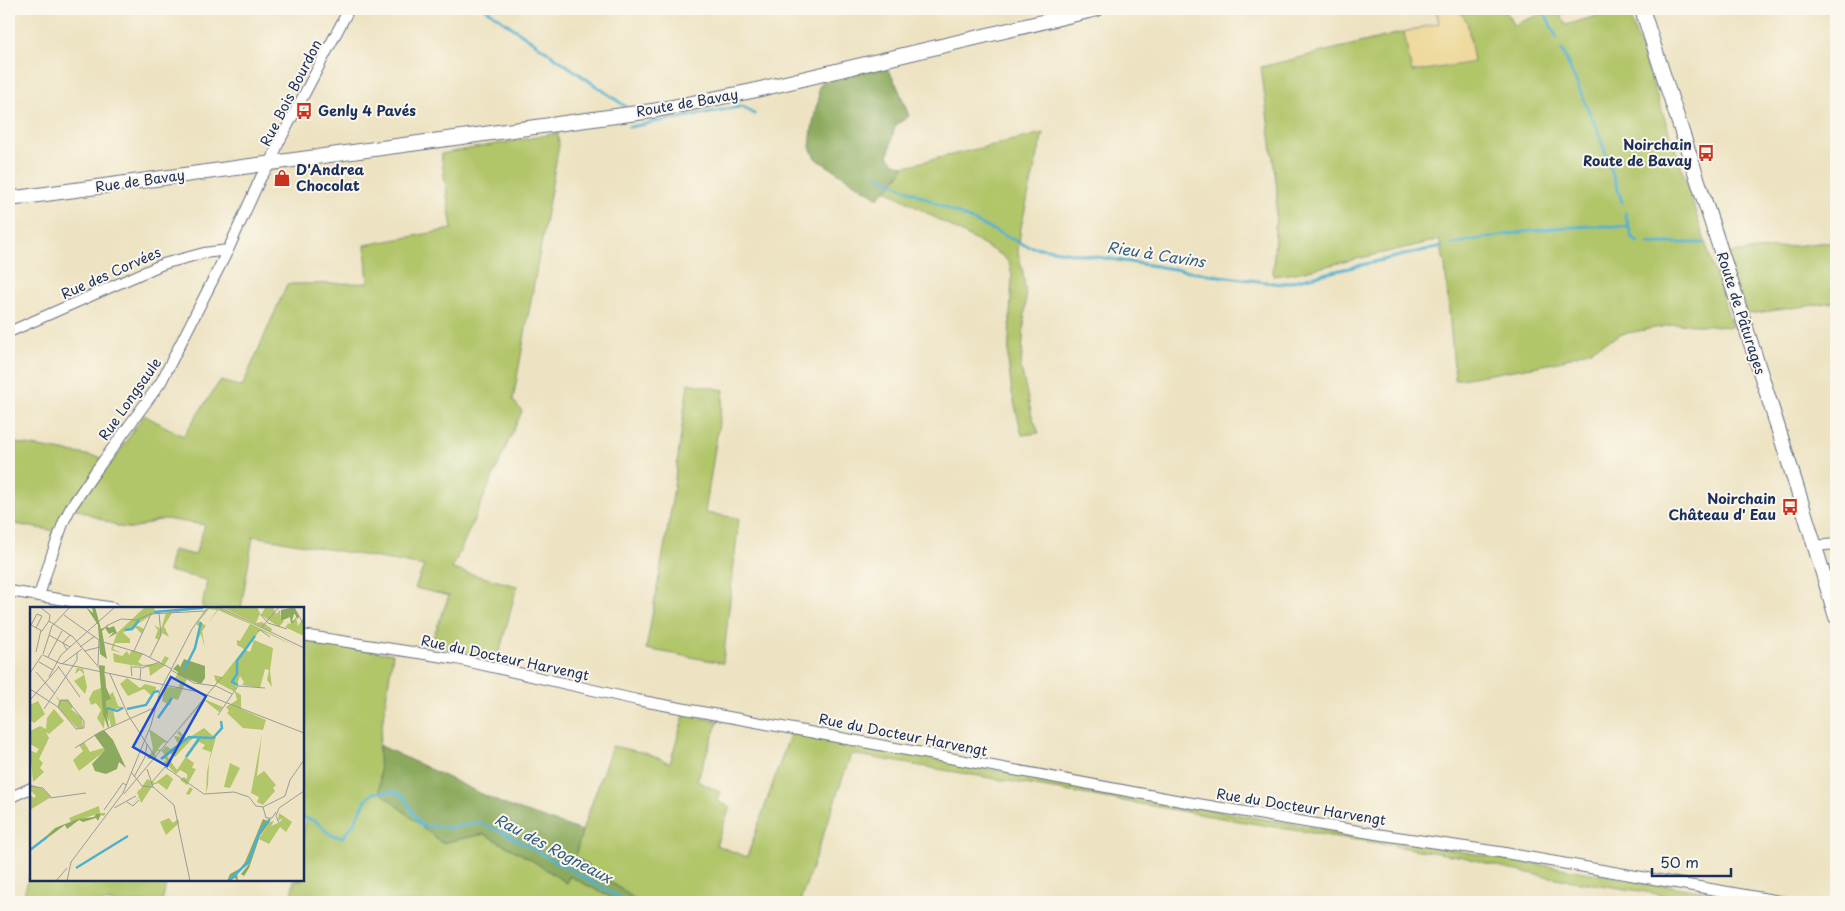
<svg xmlns="http://www.w3.org/2000/svg" width="1845" height="911" font-family="'Playpen Sans',sans-serif">
<rect width="100%" height="100%" fill="#fbf7ec"/>
<filter id="ink" filterUnits="userSpaceOnUse"><feTurbulence type="fractalNoise" baseFrequency=".02" numOctaves="2"/><feDisplacementMap in="SourceGraphic" scale="10" xChannelSelector="R" yChannelSelector="G"/><feConvolveMatrix kernelMatrix="1 2 1 2 8 2 1 2 1" color-interpolation-filters="sRGB"/></filter>
<filter id="wash" filterUnits="userSpaceOnUse"><feTurbulence type="fractalNoise" baseFrequency=".0096" numOctaves="4" result="noise"/><feDisplacementMap in="SourceGraphic" scale="20" xChannelSelector="R" yChannelSelector="G"/><feGaussianBlur stdDeviation="1.12" result="paint"/><feColorMatrix in="noise" values="0 0 0 0 0 0 0 0 0 0 0 0 0 0 0 0 0 1.4 0 .05"/><feComposite in="paint" operator="in"/></filter>
<g filter="url(#wash)">
<rect width="100%" height="100%" fill="#ede3c2"/>
<!-- green -->
<path fill="#b1c569" stroke="#667a64" d="M 1458,9 L 1505,9 L 1513,25 L 1554,9 L 1558,9 L 1566,25 L 1603,14 L 1602,9 L 1627,9 L 1683,172 L 1732,327 L 1677,324 L 1622,334 L 1590,350 L 1555,363 L 1455,380 L 1445,265 L 1439,240 L 1296,273 L 1273,276 L 1277,190 L 1261,67 L 1404,32 L 1412,72 L 1474,61 L 1467,22 Z
M 558,133 L 559,145 L 513,400 L 522,411 L 452,569 L 517,586 L 498,658 L 430,645 L 449,596 L 415,588 L 424,566 L 253,536 L 241,608 L 202,608 L 207,580 L 168,571 L 173,550 L 195,555 L 205,525 L 166,519 L 155,521 L 133,529 L 120,527 L 72,507 L 60,532 L 9,523 L 9,442 L 99,457 L 110,465 L 144,415 L 183,436 L 220,381 L 242,387 L 287,284 L 368,283 L 365,245 L 452,229 L 441,154 Z
M 1043,133 L 1021,227 L 1018,252 L 1023,273 L 1026,297 L 1021,368 L 1032,416 L 1039,433 L 1022,435 L 1012,393 L 1008,361 L 1012,275 L 1009,263 L 1003,256 L 886,190 L 897,178 L 905,166 Z
M 1836,241 L 1836,302 L 1741,315 L 1722,254 Z
M 688,383 L 724,390 L 705,513 L 739,518 L 723,663 L 646,649 L 670,515 Z
M 303,640 L 393,654 L 379,745 L 380,792 L 442,843 L 484,834 L 530,859 L 567,883 L 569,876 L 620,902 L 290,902 L 294,880 L 302,880 L 303,835 L 306,819 L 302,817 Z
M 684,715 L 718,721 L 697,781 L 720,792 L 717,801 L 730,807 L 716,845 L 747,857 L 789,737 L 789,732 L 1233,814 L 1767,902 L 1704,902 L 1640,891 L 1567,880 L 1512,870 L 1463,857 L 1268,826 L 851,754 L 800,902 L 639,902 L 575,856 L 582,831 L 612,746 L 645,753 L 670,763 Z
M 31,869 L 31,880 L 167,880 L 162,902 L 22,902 Z"/>
<!-- forest -->
<path fill="#8caa5d" stroke="#546c5e" d="M 880,61 C 896,77 901,96 909,116 L 895,126 L 888,156 L 894,163 L 905,166 L 897,178 L 878,198 L 815,158 L 810,147 L 812,129 L 816,107 L 819,100 L 818,89 L 827,74 Z
M 379,745 L 503,804 L 582,831 L 575,857 L 639,902 L 620,902 L 569,876 L 567,883 L 530,859 L 484,834 L 442,843 L 380,792 Z"/>
<!-- sand -->
<path fill="#eeda9e" stroke="#84847e" d="M 1436,9 L 1458,9 L 1467,22 L 1474,62 L 1412,72 L 1404,32 L 1439,23 Z"/>
<g fill="none" stroke-linecap="round" stroke-linejoin="round">
<!-- stream -->
<path stroke="#4fb0ce" stroke-width="3" d="M 486,9 L 625,106
M 1543,9 L 1557,38
M 1562,50 L 1599,134 L 1622,202
M 629,127 L 738,107 L 743,106 L 754,114
M 878,176 L 1027,246 L 1219,276 L 1281,284 L 1442,246
M 1625,213 L 1632,238 L 1638,242
M 1648,243 L 1704,243
M 1452,244 C 1510,233 1569,223 1629,227
M 302,817 C 307,819 315,820 318,823 C 328,832 328,836 343,837 L 354,823 L 366,800 L 373,793 L 380,792 L 395,792 L 404,797 L 421,826 L 439,826 L 449,828 L 479,822 L 508,835 L 628,902"/>
</g>
</g>
<g filter="url(#ink)">
<g fill="none" stroke-linecap="round" stroke-linejoin="round">
<!-- street casing -->
<g stroke="#646e81" stroke-width="12">
<path id="street" d="M 9,332 L 163,264 L 204,253 L 228,250
M 1815,546 L 1836,544
M 9,591 L 114,608
M 39,596 L 51,557 L 64,521 L 71,507 L 95,472 L 161,382 L 228,250 L 261,177 L 271,163 L 278,144 L 349,9
M 302,635 L 457,659 L 637,700 L 1192,803 L 1376,834 L 1499,852 L 1785,902
M 9,798 L 31,788"/>
</g>
<!-- secondary casing -->
<g stroke="#646e81" stroke-width="16">
<path id="secondary" d="M 1642,9 C 1707,211 1776,413 1836,617
M 9,199 L 652,111 L 752,91 L 1097,9"/>
</g>
<!-- street -->
<use href="#street" stroke="#fff" stroke-width="10"/>
<!-- secondary -->
<use href="#secondary" stroke="#fff" stroke-width="14"/>
</g>
</g>
<!-- icons -->
<defs>
<g id="bus-bare" transform="scale(1.35)"><path d="M-5-6H5V4H4V6H2V4H-2V6H-4V4H-5ZM-3.5-4V0h7V-4ZM-3.5 1.2v1.5H-2V1.2ZM2 1.2v1.5H3.5V1.2Z" fill="#c8321e" stroke="#fbf7ec" stroke-width="2.5" paint-order="stroke"/></g>
<g id="shop-bare" transform="scale(1.35)"><path d="M-5-2.5h2.3a2.7 3.5 0 0 1 5.4 0H5L5.5 6h-11ZM-1.5-2.5h3a1.5 2.3 0 0 0-3 0Z" fill="#c8321e" stroke="#fbf7ec" stroke-width="2.5" paint-order="stroke"/></g>
</defs>
<g fill-rule="evenodd">
<use href="#bus-bare" x="304" y="111"/>
<use href="#bus-bare" x="1706" y="153"/>
<use href="#shop-bare" x="282" y="178"/>
<use href="#bus-bare" x="1790" y="507"/>
</g>
<g text-anchor="middle" stroke-width="4" stroke-linejoin="round" paint-order="stroke">
<!-- street labels -->
<g font-size="14" fill="#1b2f5e" stroke="#fbf7ec">
<text transform="translate(291 93) rotate(-63)" y="5">Rue Bois Bourdon</text>
<text transform="translate(687 103) rotate(-10)" y="5">Route de Bavay</text>
<text transform="translate(140 181) rotate(-8)" y="5">Rue de Bavay</text>
<text transform="translate(111 273) rotate(-24)" y="5">Rue des Corvées</text>
<text transform="translate(1741 313) rotate(72)" y="5">Route de Pâturages</text>
<text transform="translate(130 399) rotate(-55)" y="5">Rue Longsaule</text>
<text transform="translate(505 658) rotate(12)" y="5">Rue du Docteur Harvengt</text>
<text transform="translate(903 735) rotate(11)" y="5">Rue du Docteur Harvengt</text>
<text transform="translate(1301 807) rotate(9)" y="5">Rue du Docteur Harvengt</text>
</g>
<!-- poi labels -->
<g font-size="14" font-weight="bold" fill="#1b2f5e" stroke="#fbf7ec" text-anchor="start">
<text x="318" y="116">Genly 4 Pavés</text>
<text x="1692" y="150" text-anchor="end">Noirchain<tspan x="1692" dy="16">Route de Bavay</tspan></text>
<text x="296" y="175">D'Andrea<tspan x="296" dy="16">Chocolat</tspan></text>
<text x="1776" y="504" text-anchor="end">Noirchain<tspan x="1776" dy="16">Château d' Eau</tspan></text>
</g>
<!-- water labels -->
<g font-size="15" font-style="italic" fill="#2d5c85" stroke="#fbf7ec">
<text transform="translate(1156 255) rotate(9)" y="5">Rieu à Cavins</text>
<text transform="translate(553 849) rotate(28)" y="5">Rau des Rogneaux</text>
</g>
</g>
<!-- overview -->
<g transform="translate(30 607)">
<rect width="274" height="274" fill="#ede3c2"/>
<path d="M 115,0 L 124,0 L 125,6 L 106,18 L 114,22 L 112,27 L 106,21 L 96,23 L 93,26 L 100,32 L 100,36 L 85,36 L 83,42 L 92,46 L 81,43 L 87,26 ZM 166,0 L 177,0 L 142,6 L 134,19 L 139,30 L 132,26 L 129,33 L 125,31 L 128,23 L 124,18 L 131,22 L 136,6 ZM 179,0 L 188,0 L 265,39 L 230,23 L 216,43 L 220,45 L 224,33 L 243,41 L 240,64 L 242,80 L 237,73 L 239,63 L 235,62 L 230,81 L 212,78 L 214,75 L 210,69 L 205,84 L 211,88 L 211,102 L 236,113 L 233,123 L 213,121 L 197,106 L 199,104 L 196,100 L 207,93 L 205,85 L 186,75 L 184,68 L 192,70 L 214,42 L 207,38 L 207,33 L 210,34 L 220,17 L 188,3 L 172,24 L 175,41 L 171,27 L 165,37 L 170,20 L 166,17 ZM 179,2 L 187,3 L 176,19 L 169,14 ZM 192,0 L 227,0 L 230,6 L 226,16 L 232,15 L 242,22 L 241,25 ZM 243,0 L 246,7 L 250,3 L 251,13 L 254,14 L 249,20 L 231,8 L 235,1 ZM 266,10 L 268,19 L 274,10 L 274,29 L 255,20 L 259,16 L 255,15 L 261,17 ZM 102,43 L 113,47 L 108,55 L 113,58 L 131,56 L 135,49 L 139,51 L 134,59 L 120,69 L 119,60 L 102,58 L 100,61 L 101,58 L 84,55 L 83,46 L 92,49 L 97,44 L 99,48 ZM 47,61 L 53,62 L 57,80 L 55,87 L 44,74 L 54,68 L 50,63 L 45,67 ZM 147,68 L 157,72 L 148,93 L 142,91 L 140,98 L 132,94 L 134,83 L 137,80 L 148,81 L 151,74 L 145,71 ZM 97,71 L 110,81 L 115,77 L 126,80 L 126,83 L 122,89 L 114,82 L 98,89 L 90,77 ZM 71,81 L 75,106 L 74,122 L 67,111 L 71,103 L 66,96 L 61,98 L 59,92 L 63,84 ZM 83,85 L 88,99 L 95,101 L 83,102 L 86,117 L 81,120 L 76,94 L 80,92 L 79,88 ZM 25,88 L 30,93 L 38,92 L 43,100 L 41,102 L 52,111 L 53,121 L 47,121 L 28,101 L 29,94 ZM 174,92 L 193,100 L 189,105 L 174,93 L 149,124 L 157,132 L 174,121 L 183,129 L 187,126 L 179,156 L 178,178 L 176,187 L 177,165 L 181,145 L 172,142 L 175,138 L 169,135 L 157,151 L 164,156 L 162,161 L 166,162 L 157,178 L 163,182 L 159,188 L 156,187 L 160,180 L 150,173 L 154,170 L 157,172 L 157,167 L 150,163 L 146,167 L 134,155 L 137,153 L 132,151 L 135,148 L 131,144 L 136,139 L 141,142 L 148,137 L 144,129 L 151,130 L 147,126 ZM 165,129 L 168,131 L 147,163 L 137,149 L 140,146 L 145,150 ZM 8,94 L 15,107 L 4,116 L 0,113 L 0,98 ZM 24,102 L 34,114 L 19,127 L 16,125 L 19,131 L 9,152 L 13,156 L 10,161 L 14,165 L 3,175 L 0,143 L 6,146 L 9,142 L 0,137 L 0,124 L 10,119 L 16,122 L 17,111 ZM 119,122 L 138,135 L 133,136 L 128,142 L 131,144 L 127,144 L 122,152 L 118,152 L 116,147 L 119,149 L 123,142 ZM 232,127 L 227,169 L 234,164 L 246,178 L 243,181 L 245,184 L 233,198 L 227,195 L 229,190 L 221,186 ZM 54,135 L 60,145 L 73,141 L 76,143 L 49,164 L 43,153 L 53,144 L 49,138 ZM 200,156 L 210,161 L 200,181 L 194,180 ZM 137,167 L 143,172 L 137,183 L 128,176 L 123,178 L 112,195 L 103,204 L 111,196 L 109,190 L 102,198 L 109,189 L 107,186 L 109,182 L 114,188 L 110,183 L 117,172 L 125,176 ZM 0,177 L 13,182 L 21,190 L 0,203 L 0,188 L 4,191 L 6,189 L 0,183 ZM 69,199 L 70,206 L 76,206 L 74,209 L 67,207 L 25,221 L 41,215 L 39,211 ZM 145,199 L 149,216 L 136,228 L 130,215 L 139,211 L 143,216 L 148,212 ZM 249,206 L 262,215 L 256,225 L 250,220 L 239,237 L 229,232 L 240,215 L 244,214 L 241,219 L 250,215 L 253,211 L 248,214 Z" fill="#b1c569" fill-rule="evenodd"/>
<path d="M 56,0 L 63,6 L 62,0 L 65,0 L 71,22 L 77,19 L 79,21 L 84,19 L 87,26 L 78,31 L 84,25 L 79,27 L 75,21 L 72,24 L 77,52 L 70,47 L 68,18 ZM 264,0 L 269,10 L 267,12 L 265,7 L 264,7 L 262,14 L 266,13 L 261,17 L 260,10 L 251,14 L 251,3 ZM 154,52 L 175,59 L 175,71 L 171,77 L 147,68 L 148,65 L 143,62 L 148,57 L 150,60 ZM 69,58 L 75,59 L 74,72 L 75,66 L 76,80 L 81,92 L 76,94 L 77,102 L 84,102 L 78,103 L 79,115 L 76,106 L 79,120 L 78,121 L 73,107 ZM 74,123 L 83,133 L 96,161 L 89,155 L 87,162 L 76,167 L 65,164 L 62,157 L 75,143 L 64,128 ZM 66,207 L 71,207 L 68,214 L 66,211 L 53,215 L 49,213 L 37,222 L 35,218 L 0,244 L 25,221 L 48,212 L 64,210 ZM 233,212 L 240,215 L 230,229 L 219,261 L 214,269 L 211,267 L 219,257 L 207,265 L 208,274 L 205,271 L 197,274 L 200,267 L 211,261 L 215,255 Z" fill="#8caa5d"/>
<path fill="none" stroke="#4fb0ce" stroke-width="2.5" d="M 124,5 L 173,1M 95,23 L 102,22 L 109,13M 154,63 L 165,41 L 171,15M 208,78 L 202,75 L 207,67 L 207,54 L 225,29M 77,101 L 87,104 L 93,101M 97,102 L 116,98 L 124,85 L 129,84M 128,111 L 142,91M 156,150 L 170,130M 131,152 L 159,130 L 183,131 L 192,121 L 191,114M 0,243 L 17,230M 46,261 L 98,229M 199,274 L 219,254 L 230,224 L 240,212"/>
<path fill="none" stroke="#999b9a" stroke-width="1" d="M 10,0 L 20,8 L 19,14M 189,0 L 274,41M 264,0 L 274,18M 230,7 L 238,16 L 257,22M 34,8 L 69,33 L 68,58M 19,14 L 43,30 L 71,63M 1,18 L 7,7 L 12,9 L 6,21M 1,18 L 12,24 L 19,14M 76,19 L 91,12 L 107,13 L 120,7 L 175,4M 232,20 L 249,0M 228,25 L 230,23 L 240,30M 19,28 L 40,40M 70,34 L 113,47 L 142,62M 50,40 L 65,29M 37,43 L 33,36 L 40,28M 54,44 L 70,40M 104,44 L 121,7M 6,45 L 11,23M 13,47 L 22,19 L 40,0M 13,48 L 29,56 L 169,85 L 274,126M 18,50 L 32,24M 120,50 L 131,28 L 129,6M 9,55 L 23,63M 32,57 L 52,42M 28,59 L 50,90M 112,61 L 130,55M 141,63 L 164,76 L 186,79 L 202,87M 6,65 L 25,87M 0,66 L 12,48M 80,67 L 98,108 L 126,151M 102,69 L 101,60 L 111,60 L 110,73M 19,70 L 31,48 L 85,0M 0,82 L 28,100 L 46,122 L 54,121 L 54,114 L 38,94 L 31,93 L 28,100M 177,88 L 192,70M 0,93 L 29,60M 14,102 L 47,53 L 47,46M 188,108 L 208,79 L 235,81M 45,141 L 70,125 L 126,100M 135,160 L 174,187 L 204,185 L 219,190 L 226,199 L 233,200 L 255,189 L 260,173 L 274,153M 117,162 L 123,180M 102,166 L 112,179 L 123,180 L 144,198 L 160,274M 104,170 L 115,150 L 117,137M 122,175 L 135,160M 0,179 L 13,181 L 21,190M 94,187 L 177,88M 20,191 L 56,186M 97,195 L 103,199 L 109,193M 233,200 L 236,211 L 242,211 L 246,205M 84,201 L 106,189M 74,203 L 93,176 L 96,178M 249,216 L 246,209 L 249,201 L 274,184M 26,274 L 37,261M 37,274 L 41,255 L 93,186 L 121,118 L 130,84 L 162,22 L 178,0"/>
<path fill="#1d4ed8" fill-opacity="0.15" stroke="#1d4ed8" stroke-width="2.5" d="M 141,70 L 176,89 L 137,159 L 103,140 Z"/>
<rect width="274" height="274" fill="none" stroke="#1b2f5e" stroke-width="2.5"/>
</g>
<!-- margin -->
<rect width="1845" height="911" fill="none" stroke="#fbf7ec" stroke-width="30"/>
<!-- scale -->
<path d="M1652 868v8h79v-8" fill="none" stroke="#1b2f5e" stroke-width="2.5"/>
<text x="1660" y="868" font-size="15" fill="#1b2f5e" stroke="#fbf7ec" stroke-width="4" paint-order="stroke">50 m</text>
</svg>
